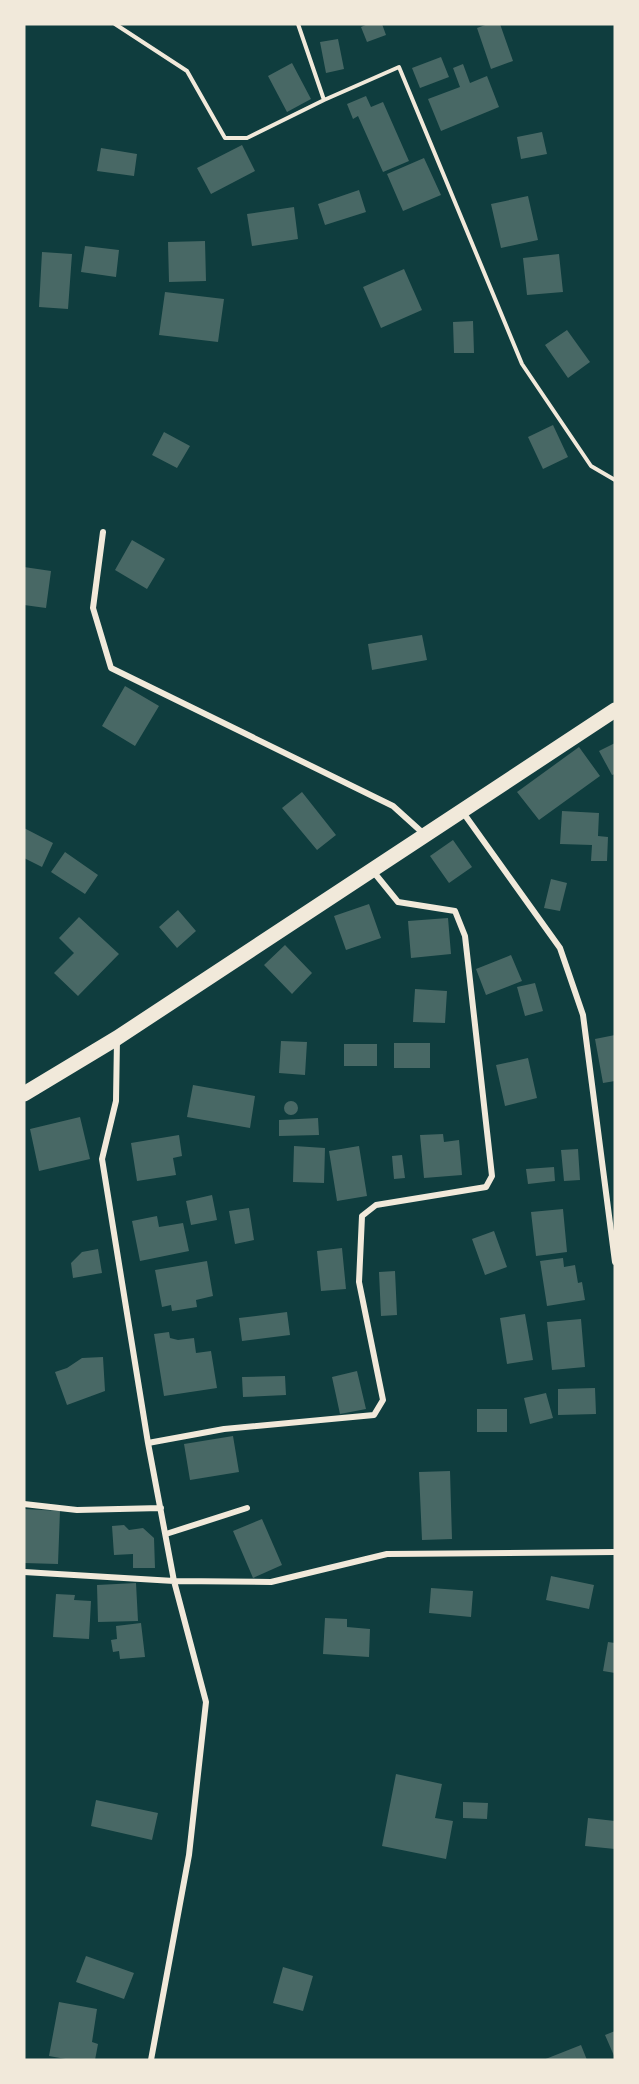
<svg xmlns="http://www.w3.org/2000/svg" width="639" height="2084" font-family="Commissioner,sans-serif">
<rect width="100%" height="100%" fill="#0f3d3e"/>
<!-- building -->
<path fill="#486865" d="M 368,24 L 382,24 L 386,35 L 367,42 L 361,27 Z
M 488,24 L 500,24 L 513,61 L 491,69 L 477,28 Z
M 338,39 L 344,69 L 326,73 L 320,42 Z
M 441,57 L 449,77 L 420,88 L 412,68 Z
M 292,63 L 311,99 L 287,112 L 268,76 Z
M 463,64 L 470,83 L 487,76 L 499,107 L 441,131 L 428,99 L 460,87 L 453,68 Z
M 366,96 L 371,107 L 383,102 L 409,161 L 383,172 L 358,116 L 353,119 L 347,104 Z
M 542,132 L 547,154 L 521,159 L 517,137 Z
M 242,145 L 255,171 L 211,194 L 197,168 Z
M 101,148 L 137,154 L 134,176 L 97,171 Z
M 424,158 L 441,195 L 403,211 L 387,174 Z
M 359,190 L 366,212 L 325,225 L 318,204 Z
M 528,196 L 538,240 L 501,248 L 491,204 Z
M 294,207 L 298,239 L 252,246 L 247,214 Z
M 205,241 L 206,281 L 169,282 L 168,242 Z
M 85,246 L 119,250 L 116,277 L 81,272 Z
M 42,252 L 72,254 L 68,309 L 39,307 Z
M 559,254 L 563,292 L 527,295 L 523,258 Z
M 404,269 L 422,310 L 381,328 L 363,287 Z
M 165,292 L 224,299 L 218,342 L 159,335 Z
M 473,321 L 474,353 L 454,353 L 453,322 Z
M 567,330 L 590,362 L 568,378 L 545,345 Z
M 553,425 L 568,457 L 543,469 L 528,437 Z
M 164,432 L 190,446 L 177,468 L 152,455 Z
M 132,540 L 165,559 L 147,589 L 115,570 Z
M 24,567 L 51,571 L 46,608 L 24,605 Z
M 422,635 L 427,660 L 372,670 L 368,644 Z
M 125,686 L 159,706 L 135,746 L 102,726 Z
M 615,743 L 615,774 L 612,775 L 599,751 Z
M 579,747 L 600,776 L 539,820 L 517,792 Z
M 302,792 L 336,835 L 317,850 L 282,808 Z
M 562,811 L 599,813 L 598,836 L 608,837 L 607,861 L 591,861 L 592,845 L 560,844 Z
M 24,828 L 53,843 L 42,867 L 24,858 Z
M 453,840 L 472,867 L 449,883 L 430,856 Z
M 65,852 L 98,875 L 85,894 L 51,872 Z
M 551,879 L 567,883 L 560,911 L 544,908 Z
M 369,904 L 381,938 L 346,950 L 334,916 Z
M 178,910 L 196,931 L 177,948 L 159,927 Z
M 79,917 L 119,954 L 78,996 L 54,973 L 74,953 L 59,938 Z
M 448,918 L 451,954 L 411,958 L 408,921 Z
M 285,945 L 312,973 L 292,994 L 264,965 Z
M 511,955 L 522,981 L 486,995 L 476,969 Z
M 535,983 L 543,1011 L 525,1016 L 517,987 Z
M 415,989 L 447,991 L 445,1023 L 413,1022 Z
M 615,1035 L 615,1081 L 603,1083 L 595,1039 Z
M 281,1041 L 307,1042 L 305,1075 L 279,1073 Z
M 394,1043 L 430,1043 L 430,1068 L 394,1068 Z
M 344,1044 L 377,1044 L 377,1066 L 344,1066 Z
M 528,1058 L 537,1098 L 505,1106 L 496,1065 Z
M 193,1085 L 255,1096 L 250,1128 L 187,1117 Z
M284 1108a7 7 0 1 1 14 0a7 7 0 1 1-14 0Z
M 80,1117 L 90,1159 L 39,1171 L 30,1129 Z
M 318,1118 L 319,1135 L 279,1136 L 279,1120 Z
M 443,1134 L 444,1142 L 459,1140 L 462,1175 L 424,1178 L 420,1135 Z
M 179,1135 L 182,1156 L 173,1158 L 176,1175 L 137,1181 L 131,1143 Z
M 294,1146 L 325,1148 L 324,1183 L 293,1182 Z
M 359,1146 L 367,1196 L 337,1201 L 329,1151 Z
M 578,1149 L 580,1180 L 564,1181 L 561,1150 Z
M 402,1155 L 405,1178 L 394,1179 L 392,1156 Z
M 554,1167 L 555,1181 L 528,1184 L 526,1169 Z
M 212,1195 L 217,1220 L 191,1225 L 186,1201 Z
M 249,1208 L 254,1240 L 235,1244 L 229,1211 Z
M 563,1209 L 567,1252 L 536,1256 L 531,1212 Z
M 157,1216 L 159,1227 L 183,1223 L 189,1251 L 140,1261 L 132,1221 Z
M 494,1231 L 507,1267 L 485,1275 L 472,1239 Z
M 342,1248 L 346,1289 L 321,1291 L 317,1251 Z
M 98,1249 L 102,1273 L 73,1278 L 71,1263 L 82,1252 Z
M 563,1258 L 564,1267 L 575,1265 L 578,1283 L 582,1282 L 585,1300 L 547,1306 L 540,1261 Z
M 207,1261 L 213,1296 L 196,1300 L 197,1307 L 172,1311 L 171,1305 L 162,1307 L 155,1270 Z
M 395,1271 L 397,1315 L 381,1316 L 379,1272 Z
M 287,1312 L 290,1335 L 242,1341 L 239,1318 Z
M 525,1314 L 533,1360 L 507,1364 L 500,1318 Z
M 581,1319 L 585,1367 L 552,1370 L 547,1322 Z
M 169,1332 L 170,1338 L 178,1340 L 194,1338 L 196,1353 L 211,1351 L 217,1388 L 164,1396 L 154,1334 Z
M 103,1357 L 105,1391 L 67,1405 L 55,1372 L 67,1368 L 82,1358 Z
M 357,1371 L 366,1409 L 340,1414 L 332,1377 Z
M 285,1376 L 286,1395 L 243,1397 L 242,1377 Z
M 595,1388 L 596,1414 L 558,1415 L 558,1389 Z
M 546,1393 L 553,1418 L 530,1424 L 524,1398 Z
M 477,1409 L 507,1409 L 507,1432 L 477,1432 Z
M 233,1436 L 239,1472 L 190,1480 L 184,1444 Z
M 450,1471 L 452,1539 L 422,1540 L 419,1472 Z
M 24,1509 L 60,1511 L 58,1564 L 24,1563 Z
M 262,1519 L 282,1565 L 253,1578 L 233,1531 Z
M 124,1525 L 129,1530 L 143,1528 L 154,1538 L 155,1568 L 133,1568 L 133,1554 L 114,1555 L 112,1526 Z
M 551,1576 L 594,1585 L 589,1609 L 546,1600 Z
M 136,1583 L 138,1621 L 98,1622 L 97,1585 Z
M 431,1588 L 473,1591 L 471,1617 L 429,1613 Z
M 56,1594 L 75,1595 L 74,1600 L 91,1601 L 89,1639 L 53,1637 Z
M 325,1618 L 347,1619 L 347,1627 L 370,1629 L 369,1657 L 323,1654 Z
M 141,1623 L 145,1657 L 120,1659 L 119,1651 L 113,1652 L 111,1640 L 117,1639 L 116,1626 Z
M 608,1642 L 615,1643 L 615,1673 L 603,1671 Z
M 396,1774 L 442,1784 L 435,1818 L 453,1821 L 446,1859 L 382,1846 Z
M 96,1800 L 158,1813 L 152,1840 L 91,1826 Z
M 463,1802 L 488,1803 L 487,1819 L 463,1818 Z
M 588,1818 L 615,1821 L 615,1849 L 585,1846 Z
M 86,1956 L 134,1973 L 124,1999 L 76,1982 Z
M 283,1967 L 313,1976 L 303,2011 L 273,2003 Z
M 59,2002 L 97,2009 L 92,2042 L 98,2044 L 95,2060 L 71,2060 L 49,2056 Z
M 615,2031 L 615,2058 L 605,2035 Z
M 581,2045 L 587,2060 L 543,2060 Z"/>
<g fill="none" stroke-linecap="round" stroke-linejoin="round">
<!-- path -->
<path stroke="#f1e9da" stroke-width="4" d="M 115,24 L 187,71 L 225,138 L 247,138 L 324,100
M 298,24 L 324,100 L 399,67 L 522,364 L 591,466 L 615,480"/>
<!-- minor -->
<path stroke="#f1e9da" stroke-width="6" d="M 103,532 L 93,608 L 111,668 L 393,806 L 424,834
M 462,811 L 560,948 L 583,1015 L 615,1262
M 117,1039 L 116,1101 L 102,1159 L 148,1443 L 174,1581 L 206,1702 L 189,1855 L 151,2060
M 148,1443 L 224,1429 L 374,1415 L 383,1400 L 359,1282 L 362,1216 L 376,1205 L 486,1187 L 492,1176 L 465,936 L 455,911 L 398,902 L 372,870
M 24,1504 L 77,1510 L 161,1508
M 166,1534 L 247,1508
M 24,1572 L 174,1581 L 271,1582 L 387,1554 L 615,1552"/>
<!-- primary -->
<path stroke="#f1e9da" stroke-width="15" d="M 24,1094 L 117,1038 L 615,710"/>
</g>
<!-- border -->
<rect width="639" height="2084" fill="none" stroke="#f1e9da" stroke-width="51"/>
</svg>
